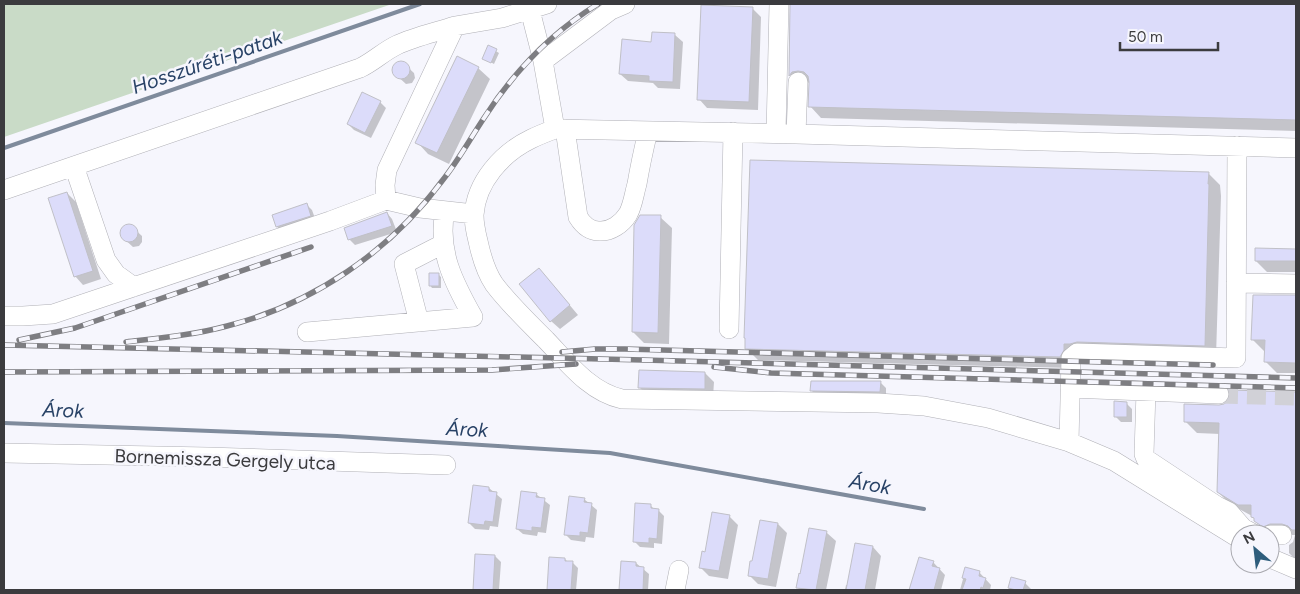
<svg xmlns="http://www.w3.org/2000/svg" width="1300" height="594" font-family="Figtree,sans-serif">
<rect width="100%" height="100%" fill="#f6f6fd"/>
<!-- green -->
<path fill="#c9dbc7" d="M 4,4 L 392,4 L 4,137 Z"/>
<!-- shadow -->
<path fill="#0003" d="M 791,4 L 1296,4 L 1296,131 L 821,118 L 810,106 L 811,82 L 804,84 L 801,87 L 790,75 Z
M 752,8 L 761,17 L 758,110 L 707,108 L 699,99 Z
M 675,35 L 683,42 L 680,89 L 658,88 L 653,83 L 628,81 L 620,74 L 652,43 Z
M 489,47 L 499,53 L 494,64 L 483,58 Z
M 403,63 L 414,73 L 415,78 L 412,83 L 406,84 L 395,74 L 394,68 L 398,64 Z
M 478,68 L 490,79 L 449,164 L 428,154 L 417,142 Z
M 380,102 L 386,108 L 371,138 L 354,130 L 348,124 Z
M 1208,173 L 1220,185 L 1221,196 L 1216,357 L 1090,353 L 1071,368 L 758,360 L 746,348 Z
M 67,193 L 76,202 L 101,279 L 83,285 L 75,276 Z
M 307,205 L 312,210 L 316,221 L 283,232 L 277,227 Z
M 387,213 L 392,219 L 397,232 L 355,245 L 349,239 Z
M 660,217 L 672,228 L 669,344 L 644,343 L 633,332 Z
M 131,226 L 142,236 L 142,242 L 139,246 L 133,247 L 122,237 L 122,231 L 125,227 Z
M 1256,249 L 1296,250 L 1296,272 L 1267,272 L 1256,261 Z
M 438,274 L 441,277 L 441,288 L 432,288 L 430,285 Z
M 547,278 L 578,315 L 560,329 L 551,321 Z
M 1254,296 L 1296,296 L 1296,373 L 1277,373 L 1265,361 L 1266,351 L 1264,351 L 1252,339 Z
M 705,373 L 714,382 L 713,397 L 648,396 L 640,388 Z
M 880,382 L 886,388 L 886,397 L 817,396 L 811,390 Z
M 1231,392 L 1296,393 L 1296,560 L 1289,553 L 1289,545 L 1293,542 L 1295,535 L 1282,535 L 1267,533 L 1252,516 L 1230,504 L 1218,492 L 1220,434 L 1197,433 L 1185,421 L 1224,405 L 1230,400 Z
M 1126,403 L 1132,409 L 1132,422 L 1121,422 L 1115,416 Z
M 489,488 L 502,499 L 498,527 L 490,526 L 489,530 L 475,529 L 469,523 Z
M 536,494 L 550,505 L 546,533 L 538,532 L 537,536 L 523,534 L 517,529 Z
M 584,499 L 597,510 L 594,538 L 586,537 L 585,542 L 571,540 L 565,534 Z
M 650,505 L 655,510 L 658,510 L 664,516 L 662,544 L 654,543 L 654,548 L 640,547 L 634,541 Z
M 729,516 L 738,525 L 728,579 L 709,576 L 700,567 L 706,553 Z
M 778,524 L 787,533 L 776,587 L 758,584 L 749,575 Z
M 810,530 L 827,533 L 836,541 L 826,590 L 800,590 L 797,587 L 801,575 Z
M 873,547 L 881,556 L 875,590 L 845,590 L 846,585 L 848,585 Z
M 476,555 L 495,556 L 501,562 L 499,590 L 474,590 Z
M 550,558 L 565,559 L 568,562 L 572,562 L 578,568 L 576,590 L 548,590 Z
M 920,559 L 933,562 L 945,575 L 941,590 L 911,590 Z
M 622,562 L 636,563 L 649,574 L 648,590 L 620,590 Z
M 966,568 L 979,572 L 991,585 L 990,590 L 960,590 Z
M 1012,579 L 1025,583 L 1032,590 L 1009,590 Z"/>
<g fill="none" stroke-linecap="round" stroke-linejoin="round">
<!-- stream -->
<path stroke="#7f8b9c" stroke-width="4" d="M 4,148 L 420,4
M 4,423 L 337,436 L 610,453 L 924,509"/>
</g>
<!-- building -->
<path fill="#dcdcfa" stroke="#c0c0c7" d="M 790,4 L 1296,4 L 1296,120 L 808,107 L 809,82 L 808,76 L 804,72 L 798,71 L 792,72 L 789,76 Z
M 701,5 L 753,7 L 749,102 L 697,100 Z
M 652,32 L 675,33 L 673,82 L 649,81 L 649,76 L 619,74 L 622,39 L 651,42 Z
M 488,45 L 497,49 L 491,63 L 482,59 Z
M 457,56 L 479,67 L 437,153 L 415,143 Z
M392 70a9 9 0 1 1 18 0a9 9 0 1 1-18 0Z
M 362,92 L 381,101 L 365,133 L 347,124 Z
M 750,160 L 1209,172 L 1208,184 L 1209,184 L 1205,346 L 1077,342 L 1070,344 L 1064,344 L 1064,350 L 1060,357 L 745,349 L 745,338 L 744,338 Z
M 67,192 L 93,271 L 74,277 L 48,198 Z
M 307,203 L 311,216 L 276,227 L 272,215 Z
M 387,212 L 392,226 L 348,240 L 344,228 Z
M 640,215 L 661,215 L 658,333 L 632,332 L 634,225 Z
M120 233a9 9 0 1 1 18 0a9 9 0 1 1-18 0Z
M 1255,248 L 1296,249 L 1296,261 L 1255,261 Z
M 539,268 L 570,305 L 550,322 L 519,284 Z
M 429,273 L 439,273 L 439,286 L 429,286 Z
M 1253,295 L 1296,295 L 1296,363 L 1264,362 L 1265,340 L 1251,340 Z
M 639,370 L 705,372 L 705,389 L 638,388 Z
M 811,381 L 881,381 L 880,392 L 810,391 Z
M 1229,390 L 1296,392 L 1296,530 L 1292,530 L 1288,526 L 1282,524 L 1270,524 L 1263,527 L 1254,521 L 1254,518 L 1251,517 L 1251,505 L 1238,505 L 1217,492 L 1219,423 L 1184,422 L 1184,404 L 1219,405 L 1224,404 L 1229,400 L 1230,395 Z
M 1114,401 L 1127,402 L 1127,417 L 1114,417 Z
M 473,485 L 489,487 L 489,491 L 497,492 L 493,522 L 485,521 L 484,525 L 468,523 Z
M 521,491 L 537,493 L 536,497 L 545,498 L 541,528 L 532,527 L 532,531 L 516,529 Z
M 569,496 L 585,498 L 584,502 L 592,503 L 588,533 L 580,532 L 580,536 L 564,535 Z
M 635,503 L 651,504 L 651,508 L 659,509 L 657,539 L 649,538 L 649,543 L 633,542 Z
M 712,512 L 730,515 L 719,571 L 699,568 L 702,551 L 705,552 Z
M 760,520 L 778,523 L 768,579 L 748,576 L 750,561 L 752,561 Z
M 809,528 L 827,531 L 816,590 L 796,588 L 799,573 L 800,574 Z
M 855,543 L 873,546 L 865,590 L 846,590 Z
M 475,554 L 495,555 L 493,590 L 473,590 Z
M 549,557 L 565,558 L 565,561 L 573,561 L 571,590 L 547,590 Z
M 919,557 L 934,561 L 932,566 L 940,568 L 934,590 L 909,590 Z
M 621,561 L 636,562 L 636,566 L 644,567 L 643,590 L 619,590 Z
M 965,567 L 980,571 L 979,576 L 986,578 L 983,588 L 981,587 L 980,590 L 962,590 L 966,579 L 962,578 Z
M 1011,577 L 1026,581 L 1023,590 L 1016,590 L 1008,588 Z"/>
<g fill="none" stroke-linecap="round" stroke-linejoin="round">
<!-- minor-tunnel -->
<path stroke="#d1d1d7" stroke-width="19" stroke-dasharray="19 9" stroke-linecap="butt" d="M 1219,394 L 1296,396"/>
<!-- minor casing -->
<g stroke="#b0b0b6" stroke-width="20">
<path id="minor" d="M 530,10 L 543,61 L 555,129
M 543,61 L 611,10 L 625,4
M 565,129 L 578,217 C 583,225 589,231 599,231 C 610,232 622,224 628,214 C 633,205 634,194 637,184 C 640,166 644,148 648,131
M 776,133 L 779,4
M 796,134 L 798,82
M 74,166 L 106,260 L 116,274 L 134,287
M 4,190 L 360,68 C 373,62 384,51 397,45 C 414,37 437,32 455,26
M 386,200 L 385,185 L 387,170 L 455,26 L 502,18 L 547,4
M 1236,283 L 1296,284
M 4,316 L 23,316 L 53,314 L 330,221 L 386,200 L 420,208 L 474,214
M 419,322 L 404,264 L 443,244
M 729,329 L 733,132
M 307,332 L 473,317 C 454,283 437,251 445,211
M 1070,388 L 1219,394
M 1146,391 L 1144,454 L 1146,459 L 1217,506 L 1229,512 L 1243,528 L 1254,534
M 1069,442 L 1071,358 L 1077,353 L 1236,358 L 1237,146
M 4,453 L 208,457 L 446,465
M 1270,535 L 1282,535
M 1240,539 L 1114,461 L 1069,442 L 988,418 L 924,406 L 878,403 L 622,399 C 590,392 568,363 546,340 C 528,322 509,304 494,284 C 486,272 481,255 478,241 C 476,233 474,224 474,215 C 476,182 502,153 531,139 C 539,135 547,132 555,129 L 796,134 L 1296,148
M 1270,558 L 1296,569
M 675,590 L 679,570"/>
</g>
<!-- minor -->
<use href="#minor" stroke="#fff" stroke-width="19"/>
<!-- rail casing -->
<g stroke="#7e7e82" stroke-width="5.5">
<path id="rail" d="M 19,340 L 75,328 L 311,247
M 126,342 C 160,338 194,335 227,326 C 313,304 389,252 442,181 C 458,161 470,139 484,118 C 513,73 552,32 598,4
M 4,345 L 643,360 L 1296,378
M 562,352 L 595,349 L 625,349 L 1213,365
M 714,367 L 771,373 L 1296,388
M 4,372 L 492,370 L 576,364"/>
</g>
<!-- rail -->
<use href="#rail" stroke="#f6f6fd" stroke-width="4" stroke-dasharray="11" stroke-linecap="butt"/>
</g>
<g text-anchor="middle" stroke-width="5" stroke-linejoin="round" paint-order="stroke">
<!-- street labels -->
<g font-size="19" fill="#3b3b3e" stroke="#f6f6fd">
<text transform="translate(225 459) rotate(2)" y="7">Bornemissza Gergely utca</text>
</g>
<!-- water labels -->
<g font-size="20" font-style="italic" fill="#284266" stroke="#f6f6fd">
<text transform="translate(207 62) rotate(-19)" y="7">Hosszúréti-patak</text>
<text transform="translate(63 410) rotate(2)" y="7">Árok</text>
<text transform="translate(467 429) rotate(3)" y="7">Árok</text>
<text transform="translate(870 484) rotate(10)" y="7">Árok</text>
</g>
</g>
<!-- border -->
<rect width="1300" height="594" fill="none" stroke="#3b3b3e" stroke-width="10"/>
<!-- north arrow -->
<g transform="translate(1255 549) rotate(332)"><circle r="24" fill="#f6f6fd" stroke="#ababb1"/>
<path d="M0-4L9 19L0 12L-9 19Z" fill="#2e5d7c"/>
<text y="-8" font-size="14" font-weight="bold" text-anchor="middle" fill="#3b3b3e">N</text>
</g>
<!-- scale -->
<path d="M1120 42v8h98v-8" fill="none" stroke="#3b3b3e" stroke-width="2.5"/>
<text x="1128" y="42" font-size="15" fill="#3b3b3e" stroke="#f6f6fd" stroke-width="4" paint-order="stroke">50 m</text>
</svg>
